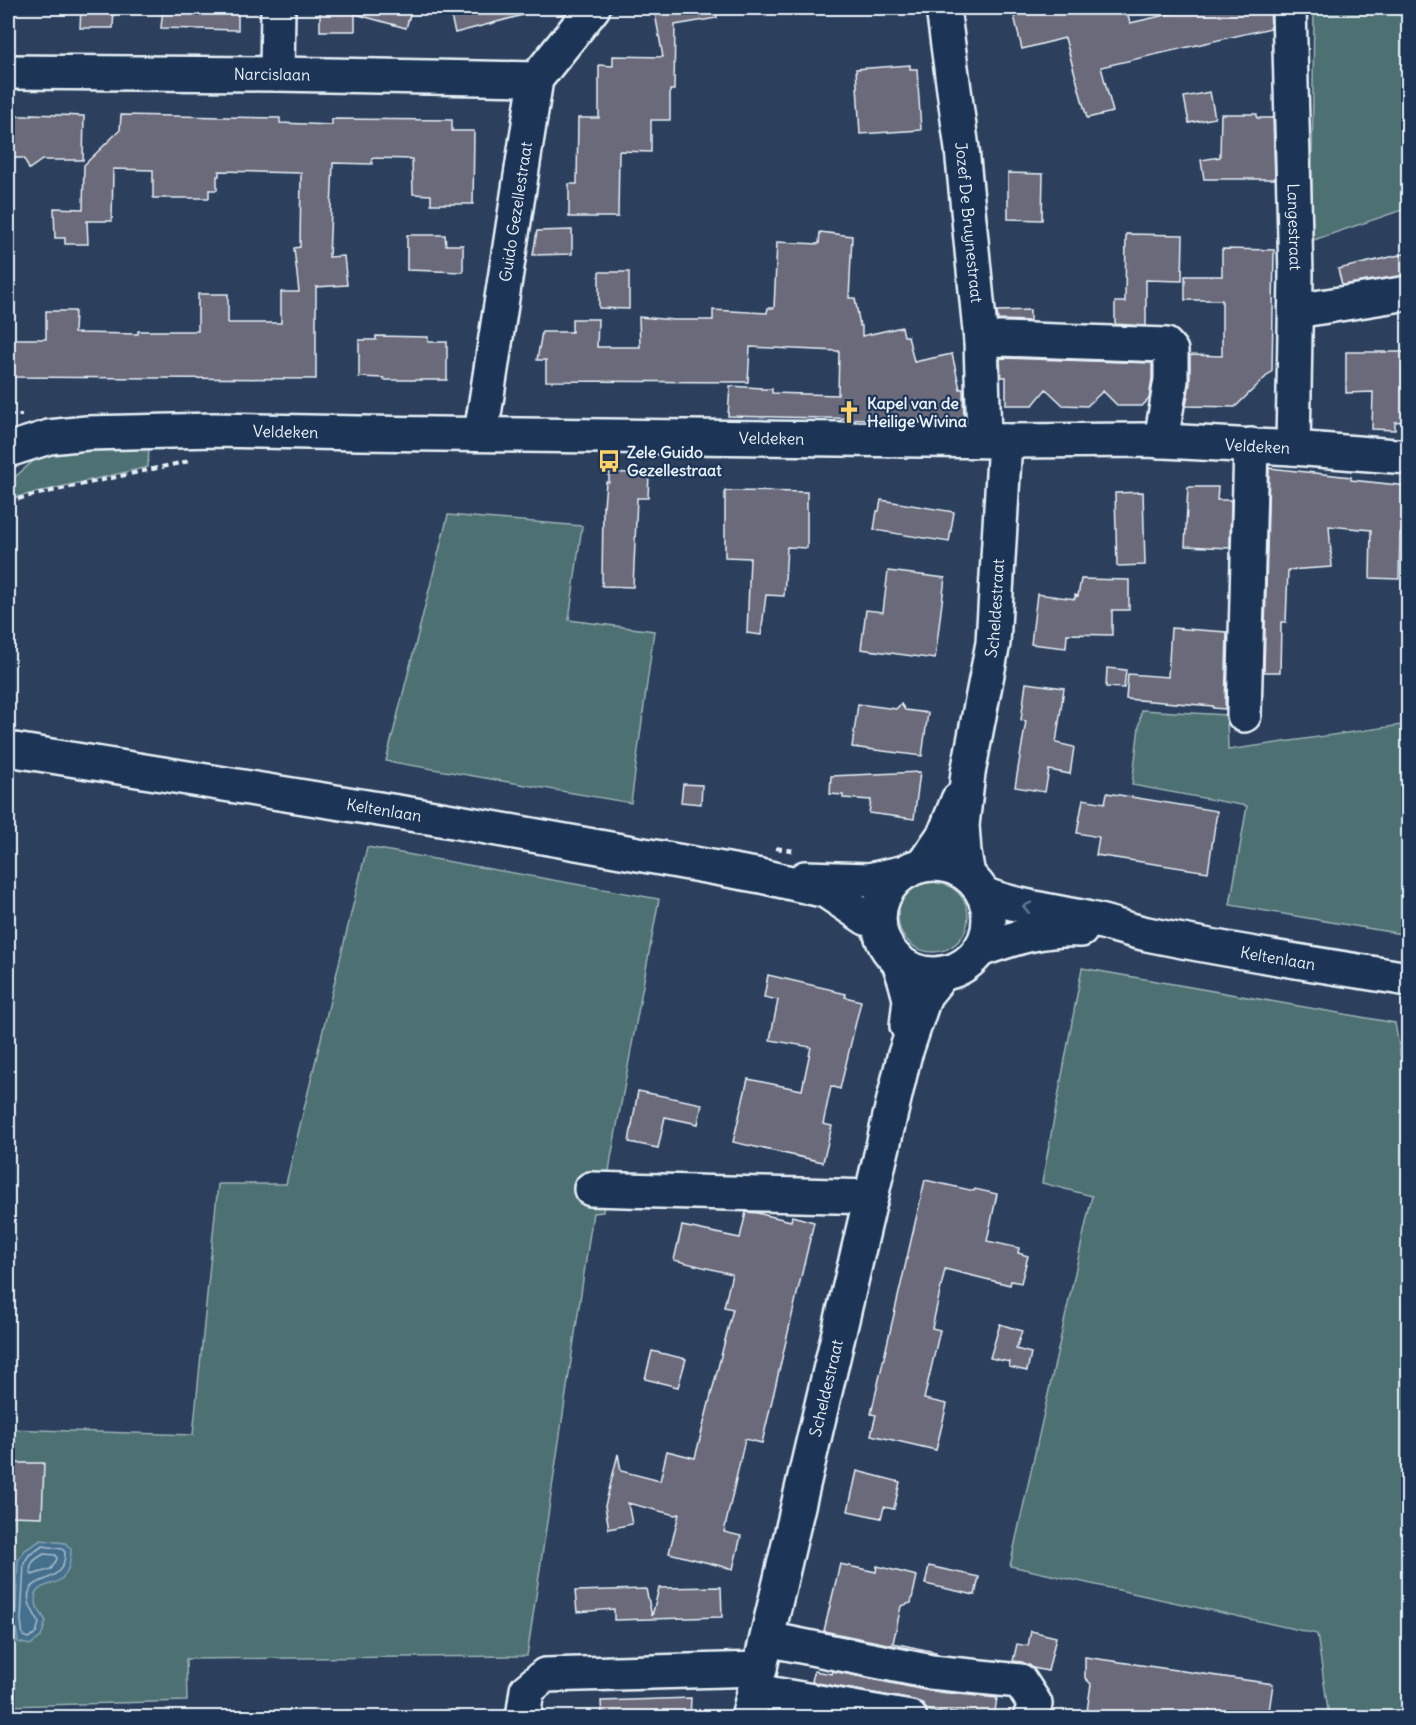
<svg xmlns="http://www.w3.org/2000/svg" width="1416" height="1725" font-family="Delius,sans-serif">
<rect width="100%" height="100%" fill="#2c405e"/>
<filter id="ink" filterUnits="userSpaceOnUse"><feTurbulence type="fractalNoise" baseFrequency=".0167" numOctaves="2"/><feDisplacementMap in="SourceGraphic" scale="12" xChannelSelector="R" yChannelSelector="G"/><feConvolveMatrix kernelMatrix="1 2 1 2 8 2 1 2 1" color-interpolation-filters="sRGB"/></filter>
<g filter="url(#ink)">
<!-- green -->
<path fill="#4e7172" stroke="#9bb1b5" stroke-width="1.5" d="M 1314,8 L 1408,8 L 1408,208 L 1311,241 Z
M 149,446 L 148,467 L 8,499 L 8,483 L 39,456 L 57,450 Z
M 448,515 L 582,526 L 569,620 L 654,631 L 631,803 L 386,761 Z
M 1141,710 L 1227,715 L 1228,750 L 1408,724 L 1408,935 L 1230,905 L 1247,806 L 1132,785 Z
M 367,847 L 659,899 L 611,1158 L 603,1212 L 593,1213 L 527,1656 L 186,1659 L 187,1701 L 8,1706 L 8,1429 L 193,1435 L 218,1184 L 286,1184 Z
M898 917a35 35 0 1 1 70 0a35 35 0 1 1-70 0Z
M 1082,968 L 1395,1023 L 1408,1100 L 1408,1717 L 1329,1717 L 1317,1634 L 1010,1566 L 1092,1196 L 1042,1183 Z"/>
<!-- water -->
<path fill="#456f8d" stroke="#86a3b8" stroke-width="1.5" d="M 41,1540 L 65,1543 L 71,1549 C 71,1560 69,1573 60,1580 C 51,1586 41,1584 35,1594 L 37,1607 L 46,1621 L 41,1637 L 30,1645 L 18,1642 L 15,1622 L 18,1560 L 25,1550 Z"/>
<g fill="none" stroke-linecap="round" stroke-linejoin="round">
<!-- shore -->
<path stroke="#a7bdcd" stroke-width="1.5" d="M 43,1546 L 62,1549 L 65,1552 C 66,1588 23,1573 29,1601 C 30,1609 36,1615 39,1623 L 36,1633 L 28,1638 L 23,1636 L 21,1621 L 24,1563 L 29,1555 Z
M 44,1554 L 56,1555 L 57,1559 L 51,1569 L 32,1575 C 27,1564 35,1559 44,1554 Z"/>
</g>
<!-- building -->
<path fill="#6a6a7a" stroke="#e8f1f8" stroke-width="1.5" d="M 81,8 L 114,8 L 113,28 L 80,28 Z
M 163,8 L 238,8 L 238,30 L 161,28 Z
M 320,8 L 412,8 L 406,28 L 355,14 L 355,31 L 320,31 Z
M 449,8 L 526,8 L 527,14 L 455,33 Z
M 654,8 L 716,8 L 717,18 L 675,25 L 674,90 L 670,90 L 670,120 L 651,120 L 651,152 L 619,151 L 618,217 L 569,217 L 569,184 L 577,184 L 578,118 L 599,118 L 599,65 L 613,66 L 613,56 L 663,57 Z
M 1028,8 L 1126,8 L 1130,23 L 1196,8 L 1270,8 L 1271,28 L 1101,67 L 1113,112 L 1087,118 L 1065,38 L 1022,49 L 1013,11 Z
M 910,65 L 910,69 L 917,69 L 921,130 L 860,134 L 856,69 Z
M 1210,92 L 1215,118 L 1189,123 L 1184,97 Z
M 31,114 L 84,116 L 83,160 L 42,160 L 29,169 L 24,158 L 8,158 L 8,116 L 31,116 Z
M 1221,114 L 1257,114 L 1257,118 L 1273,118 L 1275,179 L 1204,179 L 1201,160 L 1220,157 Z
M 121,115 L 280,118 L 280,123 L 332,125 L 332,119 L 452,120 L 452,131 L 474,131 L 473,204 L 431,204 L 431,195 L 413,194 L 412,159 L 372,158 L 372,164 L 333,163 L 329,257 L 344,256 L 347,285 L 316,287 L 316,379 L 8,377 L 8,339 L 46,339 L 46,311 L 75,311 L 74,333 L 138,334 L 138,331 L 198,331 L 198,294 L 228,294 L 228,323 L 281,323 L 281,292 L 299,292 L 294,248 L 300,247 L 301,173 L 219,171 L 219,176 L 217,176 L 217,190 L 209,190 L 209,198 L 153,198 L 153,170 L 113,169 L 112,221 L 87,221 L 88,244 L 65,244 L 65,238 L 55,238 L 54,208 L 83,209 L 84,165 L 120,130 Z
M 1008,173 L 1043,174 L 1042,220 L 1008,219 Z
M 572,230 L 572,254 L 533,255 L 537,231 Z
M 820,232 L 852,236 L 849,298 L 855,298 L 860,326 L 862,326 L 862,336 L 902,327 L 904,336 L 908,336 L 914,362 L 952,354 L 960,389 L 963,389 L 964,421 L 728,416 L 730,386 L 761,388 L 761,389 L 772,389 L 772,393 L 838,395 L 839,351 L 750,347 L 748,382 L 546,381 L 546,360 L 537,360 L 542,332 L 572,332 L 572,319 L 598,319 L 597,347 L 640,347 L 639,317 L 674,320 L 713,320 L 713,310 L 767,313 L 768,308 L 774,308 L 777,242 L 819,244 Z
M 1126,234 L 1183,235 L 1182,281 L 1146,280 L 1146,326 L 1115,324 L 1115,302 L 1125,302 Z
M 407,235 L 445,235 L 446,245 L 463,245 L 463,272 L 407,270 Z
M 1222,249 L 1274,250 L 1272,371 L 1235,407 L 1186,406 L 1190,383 L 1190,355 L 1222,356 L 1222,300 L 1185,300 L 1185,276 L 1222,276 Z
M 1408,253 L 1408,275 L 1342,285 L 1338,269 Z
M 599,272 L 629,272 L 629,309 L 599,308 Z
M 1030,310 L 1030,321 L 998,320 L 997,311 Z
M 376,336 L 428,337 L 428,342 L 447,342 L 447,380 L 384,380 L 384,378 L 359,377 L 359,340 L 376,340 Z
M 1346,352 L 1408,352 L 1408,421 L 1395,422 L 1395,430 L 1372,429 L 1373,392 L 1346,393 Z
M 1000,358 L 1152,363 L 1152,378 L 1149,399 L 1142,406 L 1118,406 L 1103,391 L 1087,406 L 1063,405 L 1046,389 L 1033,405 L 1006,405 L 1006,377 L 1001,377 Z
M 1269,468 L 1351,477 L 1351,480 L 1408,486 L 1408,534 L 1400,533 L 1399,579 L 1370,578 L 1371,530 L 1329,526 L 1332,567 L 1288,570 L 1286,622 L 1281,622 L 1280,672 L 1264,672 Z
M 609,472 L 649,474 L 648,498 L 637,498 L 633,587 L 602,586 L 603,506 L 604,506 L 606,482 L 609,482 Z
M 1188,487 L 1218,487 L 1217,500 L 1231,500 L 1230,548 L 1185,546 Z
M 725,491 L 807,492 L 807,548 L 787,547 L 784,596 L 766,595 L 761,635 L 747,633 L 750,558 L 725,557 Z
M 1143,492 L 1145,565 L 1117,566 L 1115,493 Z
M 881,500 L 954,512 L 949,542 L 874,530 L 877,511 L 879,511 Z
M 888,571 L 945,578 L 935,659 L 861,649 L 866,610 L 883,612 Z
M 1081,579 L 1129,580 L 1129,610 L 1112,610 L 1112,635 L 1067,634 L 1066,648 L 1031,644 L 1037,594 L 1075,599 L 1075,595 L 1078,596 Z
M 1171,628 L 1227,632 L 1225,709 L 1213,708 L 1213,706 L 1126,699 L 1128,674 L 1168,677 Z
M 1107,668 L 1126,670 L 1124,688 L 1106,687 Z
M 1026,683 L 1064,688 L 1056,743 L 1074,747 L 1070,774 L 1049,770 L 1045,792 L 1015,787 L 1026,721 L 1021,720 Z
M 858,704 L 896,709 L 901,704 L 905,710 L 928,713 L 922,756 L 852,747 Z
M 920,772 L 914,819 L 869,813 L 871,800 L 843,798 L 843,795 L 830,794 L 831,776 Z
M 683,784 L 702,785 L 701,804 L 681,802 Z
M 1107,793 L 1217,811 L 1208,872 L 1096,855 L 1099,837 L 1077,833 L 1083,799 L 1105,803 Z
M 768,975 L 833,990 L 833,991 L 846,994 L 845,997 L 861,1001 L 840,1089 L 831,1086 L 823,1124 L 832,1126 L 823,1162 L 733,1142 L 748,1079 L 802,1090 L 811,1047 L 770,1040 L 778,1000 L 764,997 Z
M 638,1091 L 702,1104 L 698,1124 L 665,1117 L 658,1148 L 629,1142 Z
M 925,1180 L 974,1191 L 975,1189 L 997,1194 L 987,1241 L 1019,1248 L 1018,1253 L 1028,1256 L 1021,1283 L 1011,1281 L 1010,1285 L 945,1269 L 932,1328 L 940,1330 L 924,1399 L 947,1404 L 936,1450 L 871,1435 L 876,1415 L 871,1414 Z
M 746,1212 L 757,1213 L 791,1221 L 792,1216 L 814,1222 L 762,1443 L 745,1439 L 724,1532 L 741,1536 L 733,1569 L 669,1553 L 679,1514 L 675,1515 L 628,1503 L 632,1524 L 609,1529 L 605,1506 L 618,1454 L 621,1471 L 660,1481 L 667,1451 L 695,1458 L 733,1309 L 724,1307 L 732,1274 L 674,1260 L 682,1226 L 740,1238 Z
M 1000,1324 L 1022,1331 L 1016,1349 L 1031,1353 L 1027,1371 L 1009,1367 L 1010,1362 L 990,1358 Z
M 652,1351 L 686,1359 L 678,1387 L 645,1379 Z
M 12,1463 L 44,1463 L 42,1517 L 11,1516 Z
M 857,1471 L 900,1482 L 894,1509 L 884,1507 L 881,1518 L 848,1511 Z
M 840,1564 L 876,1572 L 877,1566 L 917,1576 L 911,1603 L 901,1606 L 893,1643 L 936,1652 L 936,1654 L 824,1631 Z
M 929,1566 L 979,1577 L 975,1595 L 925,1584 Z
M 721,1587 L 722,1617 L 614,1620 L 614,1609 L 577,1612 L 575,1591 L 646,1589 L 652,1616 L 659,1588 Z
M 1031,1631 L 1056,1637 L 1048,1671 L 1033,1668 L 1022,1662 L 1013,1661 L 1017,1644 L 1028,1646 Z
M 1085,1657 L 1273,1684 L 1268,1718 L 1086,1718 L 1091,1684 L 1085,1678 Z
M 814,1671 L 832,1674 L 833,1671 L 929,1691 L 997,1698 L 994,1718 L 980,1718 L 950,1712 L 949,1715 L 927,1710 L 922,1703 L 913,1700 L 812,1682 Z
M 691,1698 L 690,1718 L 602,1718 L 601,1701 Z"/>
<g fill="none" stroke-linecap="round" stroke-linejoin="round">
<!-- minor casing -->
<g stroke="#e8f1f8" stroke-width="38">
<g id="minor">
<path id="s1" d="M 943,8 L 962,149 L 981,341 L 984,439"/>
<path id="s2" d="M 1289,8 L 1296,275 L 1293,448"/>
<path id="s3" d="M 8,72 L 277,74 L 536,79"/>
<path d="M 277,74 L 278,8"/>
<path d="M 1296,311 L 1408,293"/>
<path d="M 981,341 L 1001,339 L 1166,345 L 1171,351 L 1171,380 L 1161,441"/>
<path id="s4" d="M 481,434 L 536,79 L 593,8"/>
<path id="s5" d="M 8,450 L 49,437 L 87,433 L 215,430 L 359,433 L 1005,441 L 1146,440 L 1293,448 L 1408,457"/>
<path d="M 1244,715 L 1251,445"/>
<path d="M 923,865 L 945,833 L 958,800"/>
<path id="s6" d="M 968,875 L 964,853 L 962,825 L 968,773 L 993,643 L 1005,441"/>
<path d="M 898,960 L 905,980 L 910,999 L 907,1026"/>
<path d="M 591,1189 L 871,1197"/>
<path d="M 767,1639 L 931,1672 L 1020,1681 L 1035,1704 L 1030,1718"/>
<path d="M 755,1691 L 910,1718"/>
<path d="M 523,1718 L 527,1690 L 545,1675 L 760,1669"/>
<path id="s7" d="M 748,1718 L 904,1057 L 925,995 L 943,973"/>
</g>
</g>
<!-- major casing -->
<g stroke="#e8f1f8" stroke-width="38">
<g id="major">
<path id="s8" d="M 8,749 L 453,821 L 761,876 L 826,891 L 866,918 L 879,923"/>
<circle cx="934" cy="919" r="55"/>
<path d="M 805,878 L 869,880 L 906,872"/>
<path id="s9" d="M 983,894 C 1018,907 1053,911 1090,919 C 1109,923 1128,930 1147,934 C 1234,952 1321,965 1408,979"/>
<path d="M 980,950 C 1013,938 1045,928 1081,930"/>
</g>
</g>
<!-- path -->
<path stroke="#e8f1f8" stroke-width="4" stroke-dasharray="6 4.5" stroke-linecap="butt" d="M 8,415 L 22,415
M 8,502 L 25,497 L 189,461
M 776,848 L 795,851"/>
<!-- minor -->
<use href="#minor" stroke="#1d3557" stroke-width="33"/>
<!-- major -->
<use href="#major" stroke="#1d3557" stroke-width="33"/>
</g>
<!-- one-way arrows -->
<defs><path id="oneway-chevron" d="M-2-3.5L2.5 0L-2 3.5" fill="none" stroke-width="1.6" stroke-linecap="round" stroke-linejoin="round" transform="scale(1.5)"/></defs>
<use stroke="#64778f" href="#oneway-chevron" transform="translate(1027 907) rotate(-168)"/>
</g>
<!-- icons -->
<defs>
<g id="church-bare" transform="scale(1.8)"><path d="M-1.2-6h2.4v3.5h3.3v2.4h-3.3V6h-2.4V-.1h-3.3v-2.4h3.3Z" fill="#ffd166" stroke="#1d3557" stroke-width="2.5" paint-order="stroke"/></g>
<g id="bus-bare" transform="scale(1.8)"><path d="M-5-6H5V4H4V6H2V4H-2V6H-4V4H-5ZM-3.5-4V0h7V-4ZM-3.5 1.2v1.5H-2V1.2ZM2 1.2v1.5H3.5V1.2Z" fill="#ffd166" stroke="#1d3557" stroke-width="2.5" paint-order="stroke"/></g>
</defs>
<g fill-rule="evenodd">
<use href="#church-bare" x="849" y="412"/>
<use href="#bus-bare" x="609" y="461"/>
</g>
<g text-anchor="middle" stroke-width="4.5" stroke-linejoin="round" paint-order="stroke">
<!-- street labels -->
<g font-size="16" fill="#e8f1f8" stroke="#1d3557">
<text dy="6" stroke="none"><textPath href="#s3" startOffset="264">Narcislaan</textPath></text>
<text dy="6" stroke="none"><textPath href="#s4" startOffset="225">Guido Gezellestraat</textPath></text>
<text dy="6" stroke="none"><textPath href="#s1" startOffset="216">Jozef De Bruynestraat</textPath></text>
<text dy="6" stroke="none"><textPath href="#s2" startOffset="219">Langestraat</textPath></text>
<text dy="6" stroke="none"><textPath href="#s5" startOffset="280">Veldeken</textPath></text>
<text dy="6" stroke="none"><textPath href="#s5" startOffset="766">Veldeken</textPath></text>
<text dy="6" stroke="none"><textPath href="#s5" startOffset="1252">Veldeken</textPath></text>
<text dy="6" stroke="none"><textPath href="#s6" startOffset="270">Scheldestraat</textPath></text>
<text dy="6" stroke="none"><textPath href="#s8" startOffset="381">Keltenlaan</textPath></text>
<text dy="6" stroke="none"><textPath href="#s9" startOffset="302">Keltenlaan</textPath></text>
<text dy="6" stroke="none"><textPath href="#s7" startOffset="339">Scheldestraat</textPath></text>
</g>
<!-- poi labels -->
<g font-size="16" font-weight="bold" fill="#e8f1f8" stroke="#1d3557" text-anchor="start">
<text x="867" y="409">Kapel van de<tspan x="867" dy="18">Heilige Wivina</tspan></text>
<text x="627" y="458">Zele Guido<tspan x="627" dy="18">Gezellestraat</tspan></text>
</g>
</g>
<!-- margin -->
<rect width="1416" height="1725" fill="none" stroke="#1d3557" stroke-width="30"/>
<rect x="15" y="15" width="1386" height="1695" fill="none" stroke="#e8f1f8" stroke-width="2" filter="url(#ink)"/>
</svg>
